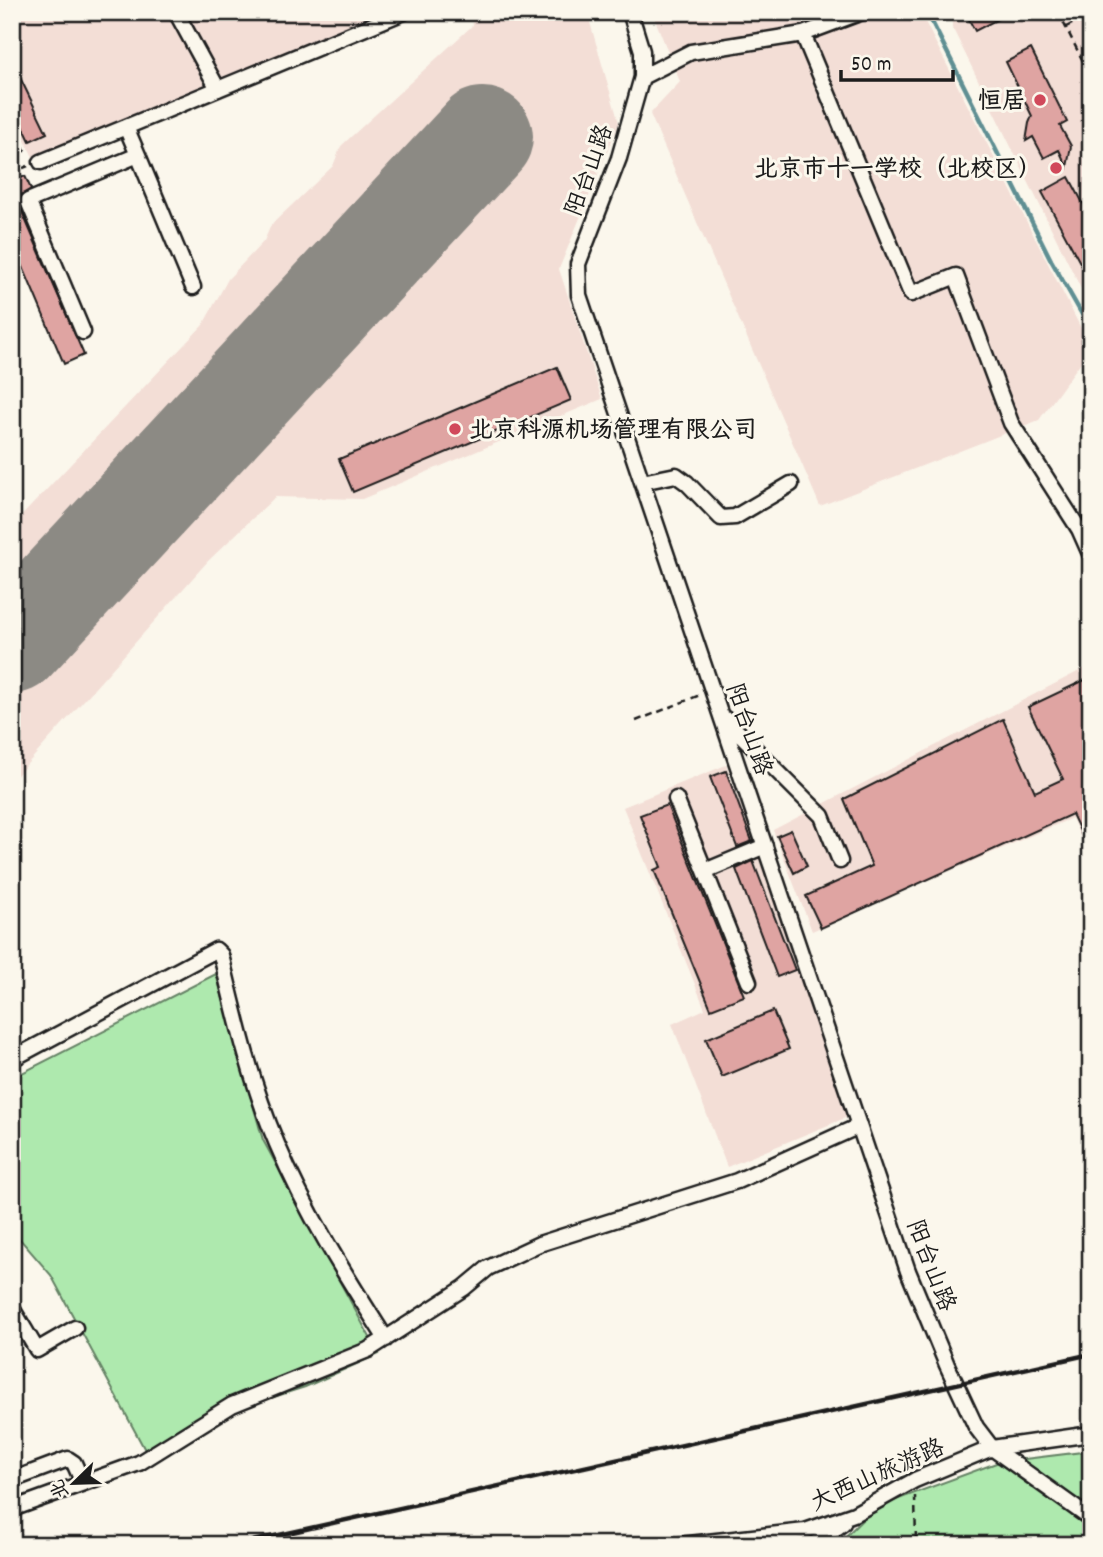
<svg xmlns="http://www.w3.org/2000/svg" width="1103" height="1557" font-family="Dekko,'LXGW WenKai TC',sans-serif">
<rect width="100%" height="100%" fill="#fbf7ec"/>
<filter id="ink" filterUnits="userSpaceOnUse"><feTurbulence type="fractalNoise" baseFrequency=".0143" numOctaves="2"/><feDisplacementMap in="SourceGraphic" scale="14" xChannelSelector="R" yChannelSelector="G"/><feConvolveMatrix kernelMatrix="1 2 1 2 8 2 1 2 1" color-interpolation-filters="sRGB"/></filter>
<g filter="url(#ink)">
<!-- built -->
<path fill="#f3ded6" d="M 12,12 L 382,12 L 33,157 L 12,114 Z
M 471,12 L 587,12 L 619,123 L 559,269 L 602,399 L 362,499 L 275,497 L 208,561 L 12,781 L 12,526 L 203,325 L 228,279 L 264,241 L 271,225 L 333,166 L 341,146 L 473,25 Z
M 652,12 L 920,12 L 1091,348 L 1039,420 L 820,506 L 650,114 L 680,82 Z
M 952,12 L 1091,12 L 1091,309 L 952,27 Z
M 1091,665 L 1091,861 L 1072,818 L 812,931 L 773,830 Z
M 726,765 L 759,855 L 797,971 L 850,1116 L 727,1167 L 672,1024 L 705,1009 L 623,807 Z"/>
<!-- green -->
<path fill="#aee9ae" stroke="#658265" stroke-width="2" d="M 216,974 L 263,1140 L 379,1354 L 305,1387 L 232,1410 L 151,1461 L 51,1275 L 12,1230 L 12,1078 Z
M 1091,1451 L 1091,1545 L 837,1545 L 874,1508 L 999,1462 Z"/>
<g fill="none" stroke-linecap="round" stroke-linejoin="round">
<!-- stream -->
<path stroke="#5f8f93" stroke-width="4.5" d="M 927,12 L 1051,260 L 1084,318 L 1091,323"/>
<!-- runway -->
<path stroke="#8c8a84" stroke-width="100" d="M 12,644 L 483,137"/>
</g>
<!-- building -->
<path fill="#dfa4a2" stroke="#1c1c1c" stroke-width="2" d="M 965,12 L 1011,12 L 975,31 Z
M 1031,49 L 1067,122 L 1060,126 L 1071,146 L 1067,167 L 1059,150 L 1044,158 L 1033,137 L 1026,141 L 1029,123 L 1032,116 L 1006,62 Z
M 12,61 L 47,133 L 30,141 L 12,103 Z
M 25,176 L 31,189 L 21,195 L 19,205 L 84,355 L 64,364 L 12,241 L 12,182 Z
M 1069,177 L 1091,218 L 1091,283 L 1042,192 Z
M 557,367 L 571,400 L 353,492 L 339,459 Z
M 1091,677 L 1091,854 L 1072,814 L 821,928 L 806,896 L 872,866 L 844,799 L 1003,719 L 1035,792 L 1063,779 L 1028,707 Z
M 726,771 L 752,841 L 737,847 L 710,777 Z
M 667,805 L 744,996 L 711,1009 L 654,870 L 661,867 L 640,815 Z
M 791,830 L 807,866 L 794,873 L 777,836 Z
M 753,861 L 795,970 L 777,977 L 736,869 Z
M 773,1011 L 789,1049 L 722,1077 L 706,1039 Z"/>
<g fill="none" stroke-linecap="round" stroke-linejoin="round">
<!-- minor casing -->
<g stroke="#1c1c1c" stroke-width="19">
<path id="minor" d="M 176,12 L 218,89
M 630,12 L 642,51 L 642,77 L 619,158 L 578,264 L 579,295 L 908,1271 L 947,1365 L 976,1427 L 992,1448 L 1091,1519
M 803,34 L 862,12
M 642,77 L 691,52 L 803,34 L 911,294 L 956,276 L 1011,423 L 1079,529 L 1091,556
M 126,127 L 404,12
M 41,162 L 126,127 L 138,155
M 83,332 L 28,201 L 138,155 L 193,287
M 642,482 L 676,475 L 687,483 L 721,518 L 735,517 L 791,484
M 724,718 L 822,816 L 840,861
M 676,799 L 705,871
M 749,982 L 705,871 L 765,846
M 12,1059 L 216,950 L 221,955 C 236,1018 251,1083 277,1144 C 306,1213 346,1276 386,1339
M 12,1308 L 37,1350 L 75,1328
M 12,1480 L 68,1459 L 74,1463 L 83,1483
M 12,1509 L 139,1463 L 232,1405 L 368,1350 L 464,1288 L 488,1268 L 539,1244 L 737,1181 L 859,1126
M 680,1545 L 805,1531 L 854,1514 L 915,1480 L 992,1448 L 1091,1434
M 813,1545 L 843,1523"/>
</g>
<!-- path -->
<path stroke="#1c1c1c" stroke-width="2.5" stroke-dasharray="7 5" stroke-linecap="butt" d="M 1058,12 L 1091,77
M 1066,27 L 1091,14
M 12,124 L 27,156
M 12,173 L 28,166
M 636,721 L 700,695
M 915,1496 L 916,1545"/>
<!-- minor -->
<use href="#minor" stroke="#fbf7ec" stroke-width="14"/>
<!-- rail -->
<path stroke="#1c1c1c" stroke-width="4.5" d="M 234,1545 L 1091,1354"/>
</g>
</g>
<!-- markers -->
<g fill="#d1495b" stroke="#fbf7ec" stroke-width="2.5">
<circle cx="1040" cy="100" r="7"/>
<circle cx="1056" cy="168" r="7"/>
<circle cx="455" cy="429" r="7"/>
</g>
<g text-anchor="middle" stroke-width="6" stroke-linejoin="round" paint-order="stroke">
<!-- poi labels -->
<g font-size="24" font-weight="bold" fill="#1c1c1c" stroke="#fbf7ec" text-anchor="end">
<text x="1026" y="108">恒居</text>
<text x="1042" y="176">北京市十一学校（北校区）</text>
<text x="469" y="437" text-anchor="start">北京科源机场管理有限公司</text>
</g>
<!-- street labels -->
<g font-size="24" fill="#1c1c1c" stroke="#fbf7ec">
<text transform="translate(588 170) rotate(-70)" y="8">阳台山路</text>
<text transform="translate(750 729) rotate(71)" y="8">阳台山路</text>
<text transform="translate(932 1265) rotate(69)" y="8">阳台山路</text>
<text transform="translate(877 1474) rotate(-24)" y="8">大西山旅游路</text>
</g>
</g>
<!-- margin -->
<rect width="1103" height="1557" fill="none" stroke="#fbf7ec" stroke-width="42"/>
<rect x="21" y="21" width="1061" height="1515" fill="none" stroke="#1c1c1c" stroke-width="2.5" filter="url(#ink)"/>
<!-- north arrow -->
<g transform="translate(74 1483) rotate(247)" stroke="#fbf7ec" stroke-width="5" paint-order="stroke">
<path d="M0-5L12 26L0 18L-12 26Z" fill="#1c1c1c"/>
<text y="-10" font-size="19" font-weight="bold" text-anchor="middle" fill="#1c1c1c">北</text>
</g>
<!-- scale -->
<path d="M841 70v10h112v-10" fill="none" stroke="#1c1c1c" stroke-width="3.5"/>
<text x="851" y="70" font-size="21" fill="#1c1c1c" stroke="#fbf7ec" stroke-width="5" paint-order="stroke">50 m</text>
</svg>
